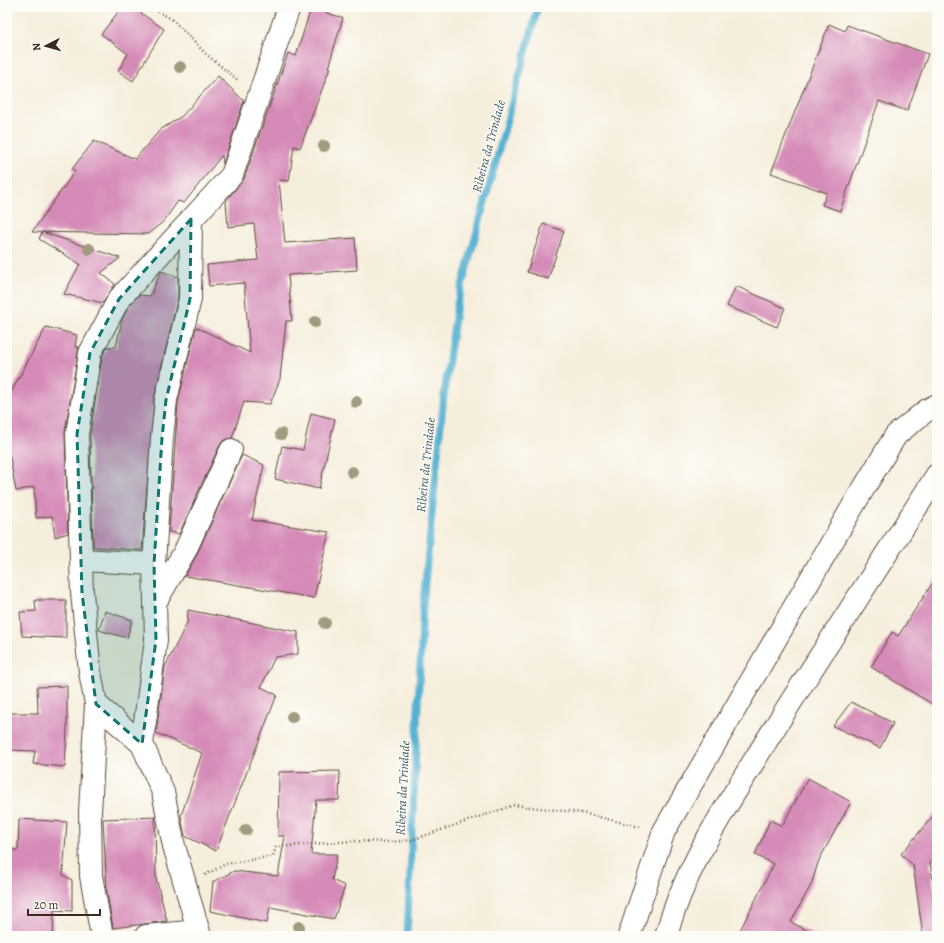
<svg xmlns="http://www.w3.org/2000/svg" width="944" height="943" font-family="Alegreya,serif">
<rect width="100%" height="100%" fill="#fdfcf7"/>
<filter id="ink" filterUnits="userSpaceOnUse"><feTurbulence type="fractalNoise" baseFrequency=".025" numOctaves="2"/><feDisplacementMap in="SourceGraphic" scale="8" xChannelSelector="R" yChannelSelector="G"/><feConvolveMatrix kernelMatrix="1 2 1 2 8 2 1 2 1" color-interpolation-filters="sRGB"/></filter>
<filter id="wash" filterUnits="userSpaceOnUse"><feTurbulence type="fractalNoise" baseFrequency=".012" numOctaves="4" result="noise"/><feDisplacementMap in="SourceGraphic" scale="16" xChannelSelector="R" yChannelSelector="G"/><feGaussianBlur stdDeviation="0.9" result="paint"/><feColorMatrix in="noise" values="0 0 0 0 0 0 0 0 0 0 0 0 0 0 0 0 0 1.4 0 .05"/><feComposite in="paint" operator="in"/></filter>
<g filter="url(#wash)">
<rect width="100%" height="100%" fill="#f6eedc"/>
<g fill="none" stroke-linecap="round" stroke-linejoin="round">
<!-- stream -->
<path stroke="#53b0d1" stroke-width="7" d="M 407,936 L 423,603 L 444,395 L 457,304 L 538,7"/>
</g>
<g id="blocks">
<!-- building -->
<path fill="#d58bb8" d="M 122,7 L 132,7 L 164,29 L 133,81 L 118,71 L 128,54 L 101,34 Z
M 311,8 L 343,18 L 328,68 L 330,68 L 300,148 L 294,146 L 289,181 L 279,180 L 285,243 L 355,238 L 357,270 L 288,275 L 292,321 L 286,321 L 280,379 L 270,404 L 244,402 L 232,438 L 224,440 L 220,445 L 179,534 L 169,532 L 178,402 L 196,327 L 250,353 L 244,283 L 209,286 L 207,265 L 258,260 L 254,224 L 228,227 L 226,201 L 244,179 L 288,53 L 296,56 Z
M 829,24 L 845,31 L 847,25 L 928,54 L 907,111 L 879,101 L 840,211 L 822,205 L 827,193 L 771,173 Z
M 218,76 L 244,101 L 223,164 L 222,155 L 184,203 L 178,201 L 164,221 L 148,234 L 32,232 L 75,171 L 72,169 L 94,141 L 135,159 L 160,130 L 182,116 Z
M 543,224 L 564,231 L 548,279 L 527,272 Z
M 42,232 L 120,258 L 101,273 L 115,284 L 103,303 L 64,294 L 80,264 L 39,239 Z
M 161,271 L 178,277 L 178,297 L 154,399 L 142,550 L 93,547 L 90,435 L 102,357 L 107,347 L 116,347 L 122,320 L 129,306 L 139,295 L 150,296 Z
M 736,286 L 785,308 L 777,327 L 727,306 Z
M 46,327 L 77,335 L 75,347 L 79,347 L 65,432 L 68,533 L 55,537 L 52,516 L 36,518 L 34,487 L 16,491 L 7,442 L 7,400 Z
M 311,413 L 335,419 L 319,489 L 275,479 L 282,446 L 303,450 Z
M 242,455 L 264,465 L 252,520 L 329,532 L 314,598 L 185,576 L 196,556 Z
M 937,576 L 937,707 L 871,667 L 892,632 L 898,636 Z
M 35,600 L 66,600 L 66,638 L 22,636 L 20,612 L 36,611 Z
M 188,610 L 298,632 L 298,654 L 275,657 L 261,687 L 277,695 L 216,851 L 185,836 L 181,816 L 202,753 L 156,733 L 165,667 L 187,623 Z
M 105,611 L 132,620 L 127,638 L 99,630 Z
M 67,686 L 67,729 L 65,767 L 33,764 L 35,751 L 7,750 L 7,713 L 38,713 L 37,687 Z
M 851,702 L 893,723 L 880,748 L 833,726 Z
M 340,771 L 339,800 L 316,800 L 311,854 L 337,854 L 332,880 L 345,886 L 334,919 L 270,907 L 267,923 L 210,911 L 213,882 L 234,871 L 278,876 L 285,836 L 278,836 L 279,772 Z
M 808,778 L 851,802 L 819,860 L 811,885 L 791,922 L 817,936 L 737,936 L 774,864 L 755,855 L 770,820 L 782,826 Z
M 937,811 L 937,856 L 930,863 L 937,904 L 937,936 L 923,936 L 913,865 L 901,854 Z
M 155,817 L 156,878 L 167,921 L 113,928 L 107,893 L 103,819 Z
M 19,819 L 67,822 L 63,875 L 72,880 L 72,911 L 54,910 L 53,936 L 7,936 L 7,850 L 18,850 Z"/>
</g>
</g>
<g filter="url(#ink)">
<use href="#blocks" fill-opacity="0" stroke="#57473a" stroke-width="1"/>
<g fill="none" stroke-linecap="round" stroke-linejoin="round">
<!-- minor casing -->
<g stroke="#57473a" stroke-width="24">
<path id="minor" d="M 81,560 L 154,564
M 155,603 L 185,551 L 231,450
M 96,704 L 90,812 L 91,876 L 102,936
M 142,744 L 156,640 L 154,564 L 162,438 L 166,400 L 190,299 L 191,219
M 146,936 L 198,931
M 200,936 L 174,846 L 163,792 L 142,744 L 96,704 L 90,672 L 82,593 L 77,434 L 90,353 L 119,299 L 232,175 L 289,7
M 629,936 L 664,831 L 853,506 L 896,435 L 927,410 L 937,405
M 666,936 C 683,872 720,817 754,761 C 813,665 876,571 937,475"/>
</g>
<!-- path -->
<path stroke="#57473a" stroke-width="2.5" stroke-dasharray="1 3" stroke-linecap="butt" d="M 151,7 L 173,20 L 206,54 L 239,81
M 205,875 L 226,864 L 273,856 L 276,847 L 352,841 L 390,842 L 412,840 L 514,805 L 582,813 L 640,827"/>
<!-- minor -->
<use href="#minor" stroke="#fff" stroke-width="22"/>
</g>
<!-- trees -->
<g fill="#a19b7f">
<circle cx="180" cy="67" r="6"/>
<circle cx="324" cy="146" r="6"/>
<circle cx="89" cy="249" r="6"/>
<circle cx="315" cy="322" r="6"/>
<circle cx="356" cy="402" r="6"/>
<circle cx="281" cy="434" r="6"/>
<circle cx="352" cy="472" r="6"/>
<circle cx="325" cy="623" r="6"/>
<circle cx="292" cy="717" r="6"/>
<circle cx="246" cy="830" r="6"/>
<circle cx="299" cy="927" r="6"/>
</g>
</g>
<!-- marked area -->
<path fill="#0f766e" fill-opacity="0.2" stroke="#0f766e" stroke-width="3" stroke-dasharray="8 5" stroke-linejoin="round" d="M 191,219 L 190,299 L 166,400 L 162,438 L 154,564 L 156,640 L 142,744 L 96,704 L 82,593 L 77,434 L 90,353 L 119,299 Z"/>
<g text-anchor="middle" stroke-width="3" stroke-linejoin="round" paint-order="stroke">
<!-- water labels -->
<g font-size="13" font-style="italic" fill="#456066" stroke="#fdfcf7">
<text transform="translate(488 146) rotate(-75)" y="5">Ribeira da Trindade</text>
<text transform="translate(425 465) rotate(-84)" y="5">Ribeira da Trindade</text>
<text transform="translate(402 788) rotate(-87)" y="5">Ribeira da Trindade</text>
</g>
</g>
<!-- margin -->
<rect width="944" height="943" fill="none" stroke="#fdfcf7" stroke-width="24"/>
<!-- north arrow -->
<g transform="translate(46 46) rotate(264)" stroke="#fdfcf7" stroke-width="3" paint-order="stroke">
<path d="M0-3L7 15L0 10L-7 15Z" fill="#3b2a1e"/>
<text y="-6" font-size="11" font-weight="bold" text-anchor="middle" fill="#3b2a1e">N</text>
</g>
<!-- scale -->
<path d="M28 909v6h72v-6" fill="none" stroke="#3b2a1e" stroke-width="2"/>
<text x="34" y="909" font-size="12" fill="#3b2a1e" stroke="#fdfcf7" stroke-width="3" paint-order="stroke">20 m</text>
</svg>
